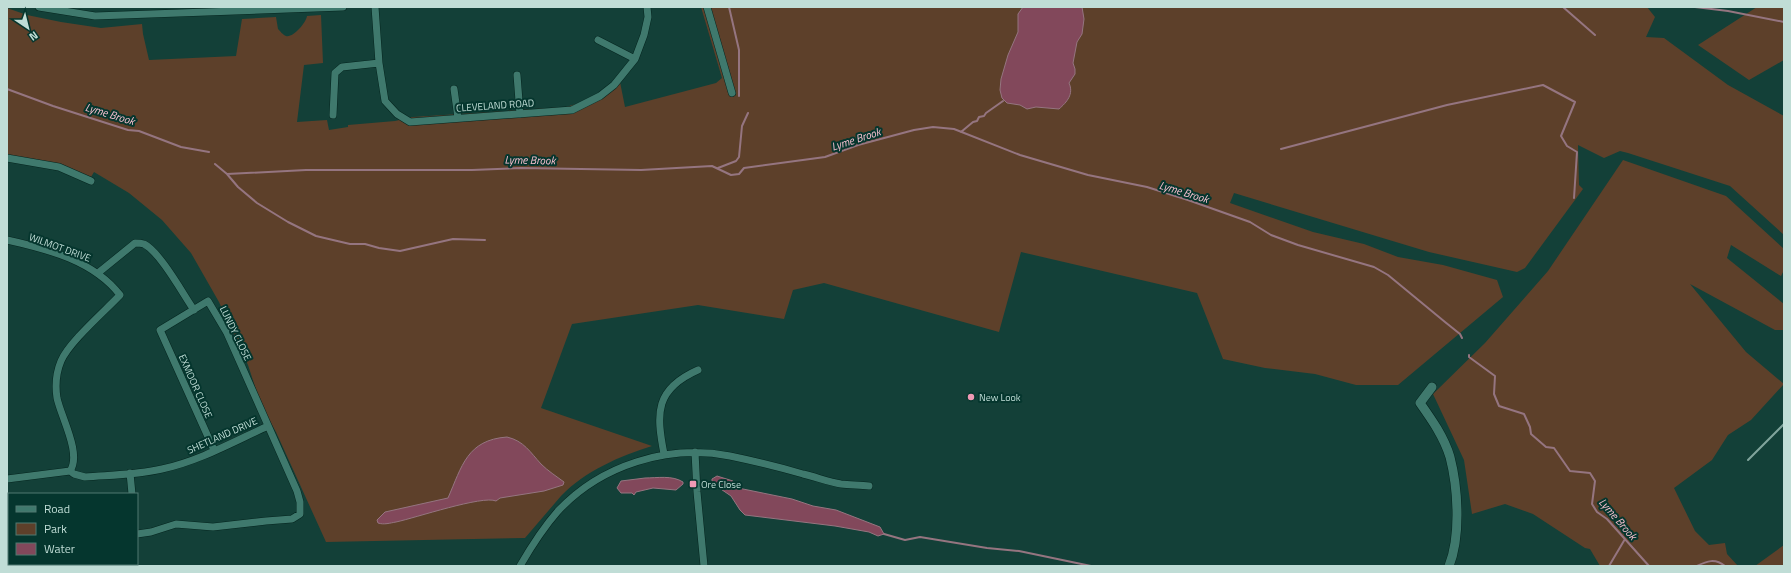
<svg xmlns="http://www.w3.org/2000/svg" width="1791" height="573" font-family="'Titillium Web',sans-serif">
<rect width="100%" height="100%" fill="#134038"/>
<!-- green -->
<path fill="#5d402a" d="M 701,7 L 1647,7 L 1655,17 L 1646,37 L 1664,38 L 1728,85 L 1784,116 L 1784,235 L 1730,186 L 1628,153 L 1620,151 L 1604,158 L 1578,145 L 1579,185 L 1583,189 L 1525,268 L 1517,272 L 1429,252 L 1234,193 L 1230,203 L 1313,232 L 1364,244 L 1398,257 L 1443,265 L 1497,280 L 1503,297 L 1398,385 L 1356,385 L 1315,374 L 1265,368 L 1223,359 L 1197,293 L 1021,252 L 999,332 L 824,283 L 793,290 L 784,319 L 698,305 L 572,324 L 541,408 L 652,446 C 620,456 585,471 561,496 C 549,510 537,524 525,538 L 326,542 L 276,432 L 261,405 L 248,365 L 219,302 L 191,253 L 162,220 L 129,193 L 94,172 L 91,177 L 7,156 L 7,8 L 27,15 L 61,22 L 101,28 L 142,24 L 143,34 L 149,60 L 236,56 L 242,19 L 276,17 L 278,29 C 280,31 283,35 286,36 C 293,38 306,23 307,16 L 321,15 L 323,63 L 304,65 L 297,122 L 327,120 L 329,130 L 348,127 L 348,125 L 395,121 L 413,117 L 566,107 L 589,100 L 620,82 L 625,107 L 716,83 L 722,78 Z
M 1757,7 L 1784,7 L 1784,60 L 1749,80 L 1698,45 Z
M 1623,160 L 1726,196 L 1784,249 L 1784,270 L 1781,276 L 1731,245 L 1727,258 L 1784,304 L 1784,330 L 1775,330 L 1690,284 L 1746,352 L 1784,384 L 1751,420 L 1728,435 L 1712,460 L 1674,488 L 1695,531 L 1709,545 L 1725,543 L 1727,554 L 1738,566 L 1600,566 L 1590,549 L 1585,548 L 1533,514 L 1505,504 L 1472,514 L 1464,460 L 1433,394 L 1485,343 L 1548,271 Z
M 1784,545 L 1784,566 L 1755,566 Z"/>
<!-- water -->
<path fill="#82485b" stroke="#957580" d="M 1023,7 L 1082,7 L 1084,19 L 1082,34 L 1077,42 L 1073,63 L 1075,69 L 1075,74 L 1069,83 C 1074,94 1067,102 1059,109 L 1036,107 L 1027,109 L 1020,105 L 1007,103 L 1002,98 L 1000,90 L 1001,79 L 1008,55 L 1018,32 L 1018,14 Z
M 507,437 C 524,441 530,452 541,464 C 548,471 556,476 564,482 L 563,485 L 544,491 L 500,498 L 496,501 C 483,495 415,518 396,522 C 390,523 384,525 378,523 L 377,520 L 385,512 L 448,498 C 462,466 467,440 507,437 Z
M 717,476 L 733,481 L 738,487 L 743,489 L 792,499 L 813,506 L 836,510 L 880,527 L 884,534 L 878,536 L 869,532 L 835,526 L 745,515 L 740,510 L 731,496 L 712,483 L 712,479 Z
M 645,478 C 657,478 672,475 683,482 L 683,484 L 676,490 L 653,488 L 636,492 L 634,495 L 632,493 L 621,493 L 617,488 L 621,481 Z"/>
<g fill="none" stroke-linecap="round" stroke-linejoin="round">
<!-- stream -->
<path stroke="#957580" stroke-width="2" d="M 729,7 L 739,50 L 739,96
M 1563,7 L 1595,35
M 1695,7 L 1728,11 L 1784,22
M 7,89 L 53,106 L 128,130 L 139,131 L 181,147 L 209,152
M 961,132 L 973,122 L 977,121 L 979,117 L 984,116 L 986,113 L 1003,101
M 1281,149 L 1447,105 L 1543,85 L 1575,102 L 1561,136 L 1567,146 L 1577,152 L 1574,198
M 215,164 L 227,174 L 306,170 L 472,170 L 521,168 L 641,170 L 712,166 L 731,175 L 739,174 L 744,168 L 825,157 L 858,145 L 914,130 L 933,127 L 954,129 L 1020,155 L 1088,175 L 1147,187 L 1188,200 L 1250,222 L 1271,235 L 1298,245 L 1374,267 L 1388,275 L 1445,322 L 1460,334 L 1462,338
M 718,168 L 736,161 L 739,157 L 742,126 L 748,113
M 227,174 L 238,187 L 257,203 L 288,222 L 316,236 L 350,244 L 365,244 L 379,248 L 400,251 L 453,239 L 485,240
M 1469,355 L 1469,357 L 1495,376 L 1494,394 L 1499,406 L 1524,414 L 1530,427 L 1531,434 L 1546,447 L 1554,448 L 1570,471 L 1590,473 L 1595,481 L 1592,504 L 1597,512 L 1607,519 L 1649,566
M 884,534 L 905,540 L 920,537 L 987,548 L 1019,551 L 1091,566
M 1609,566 L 1625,539
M 1697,566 C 1707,561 1715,558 1725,566"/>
<!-- minor casing -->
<g stroke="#05251f" stroke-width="8">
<path id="minor" d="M 39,7 L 95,16 L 343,7
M 375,7 L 379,63 L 385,101 L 397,114 L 410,122 L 572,110 L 600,96 L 614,85 L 635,59 L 644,35 L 648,17 L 647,7
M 707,7 L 732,93
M 598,40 L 635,59
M 517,75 L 520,114
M 454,89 L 458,118
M 333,115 L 335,73 L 342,67 L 379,63
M 7,158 L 59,167 L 91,181
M 7,240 C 48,249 94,261 120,295 C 105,311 69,342 61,361 C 56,373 55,385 57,398 C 61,417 82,454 70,471
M 98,273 L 135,243 C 138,243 141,243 144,244 C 160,252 183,294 194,310
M 695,452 L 697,492 L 704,566
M 664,454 C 656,413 655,389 698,370
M 70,471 L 74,474 L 85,477 C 110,475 137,475 162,469 C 199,461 233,442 268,426
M 130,473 L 132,494
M 7,479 L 70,471
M 137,534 L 151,532 L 176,524 L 213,527 L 266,521 L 292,519 L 300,514 L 300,502 L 297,491 L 227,333 L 208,301 L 160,330 L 214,450
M 7,546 L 9,546
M 520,566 C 531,547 543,528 558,511 C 601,465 668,444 730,456 C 754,461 779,467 803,474 C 816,477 829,482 841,484 C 850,485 860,485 869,486"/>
</g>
<!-- tertiary casing -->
<g stroke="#05251f" stroke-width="10">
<path id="tertiary" d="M 1432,387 L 1420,403 C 1432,420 1444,437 1450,457 C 1458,488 1461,536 1449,566"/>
</g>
<!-- minor -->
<use href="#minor" stroke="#3f796d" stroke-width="7"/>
<!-- tertiary -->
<use href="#tertiary" stroke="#3f796d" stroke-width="9"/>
<!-- rail -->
<path stroke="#81a49c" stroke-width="2" d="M 1748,460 L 1784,424"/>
</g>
<!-- markers -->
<g fill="#f09ab5" stroke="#05362e" stroke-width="1.5">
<circle cx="971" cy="397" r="4"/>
<rect x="689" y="480" width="8" height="8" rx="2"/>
</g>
<g text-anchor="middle" stroke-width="4" stroke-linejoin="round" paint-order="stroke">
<!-- street labels -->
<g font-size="10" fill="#c0ddd6" stroke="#05362e">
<text transform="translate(495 105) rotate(-4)" y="4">CLEVELAND ROAD</text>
<text transform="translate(60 247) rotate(20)" y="4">WILMOT DRIVE</text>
<text transform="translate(236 333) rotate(64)" y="4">LUNDY CLOSE</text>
<text transform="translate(196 386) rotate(66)" y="4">EXMOOR CLOSE</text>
<text transform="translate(222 435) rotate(-24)" y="4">SHETLAND DRIVE</text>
</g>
<!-- poi labels -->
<g font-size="10" fill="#c0ddd6" stroke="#05362e" text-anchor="start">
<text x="979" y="401">New Look</text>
<text x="701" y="488">Ore Close</text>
</g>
<!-- water labels -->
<g font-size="11" font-style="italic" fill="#f8c0d0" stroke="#05362e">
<text transform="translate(110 114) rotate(17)" y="4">Lyme Brook</text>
<text transform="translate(856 139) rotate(-18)" y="4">Lyme Brook</text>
<text transform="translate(530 160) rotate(1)" y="4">Lyme Brook</text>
<text transform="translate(1184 192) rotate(17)" y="4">Lyme Brook</text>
<text transform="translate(1618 519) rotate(49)" y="4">Lyme Brook</text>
</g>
</g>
<!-- border -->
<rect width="1791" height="573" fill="none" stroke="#c0ddd6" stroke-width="16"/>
<!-- legend -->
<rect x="8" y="493" width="130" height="72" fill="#05362e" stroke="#507971"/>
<rect x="16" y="506" width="20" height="6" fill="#3f796d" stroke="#507971"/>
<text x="44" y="513" font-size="12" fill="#c0ddd6">Road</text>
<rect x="16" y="523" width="20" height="12" fill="#5d402a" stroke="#507971"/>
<text x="44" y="533" font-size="12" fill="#c0ddd6">Park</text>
<rect x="16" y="543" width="20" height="12" fill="#82485b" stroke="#507971"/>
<text x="44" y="553" font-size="12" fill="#c0ddd6">Water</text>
<!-- north arrow -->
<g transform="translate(28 28) rotate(145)" stroke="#05362e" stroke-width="3" paint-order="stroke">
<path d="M0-3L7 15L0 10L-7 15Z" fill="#c0ddd6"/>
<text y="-6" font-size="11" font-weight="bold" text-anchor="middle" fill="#c0ddd6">N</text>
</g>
</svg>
